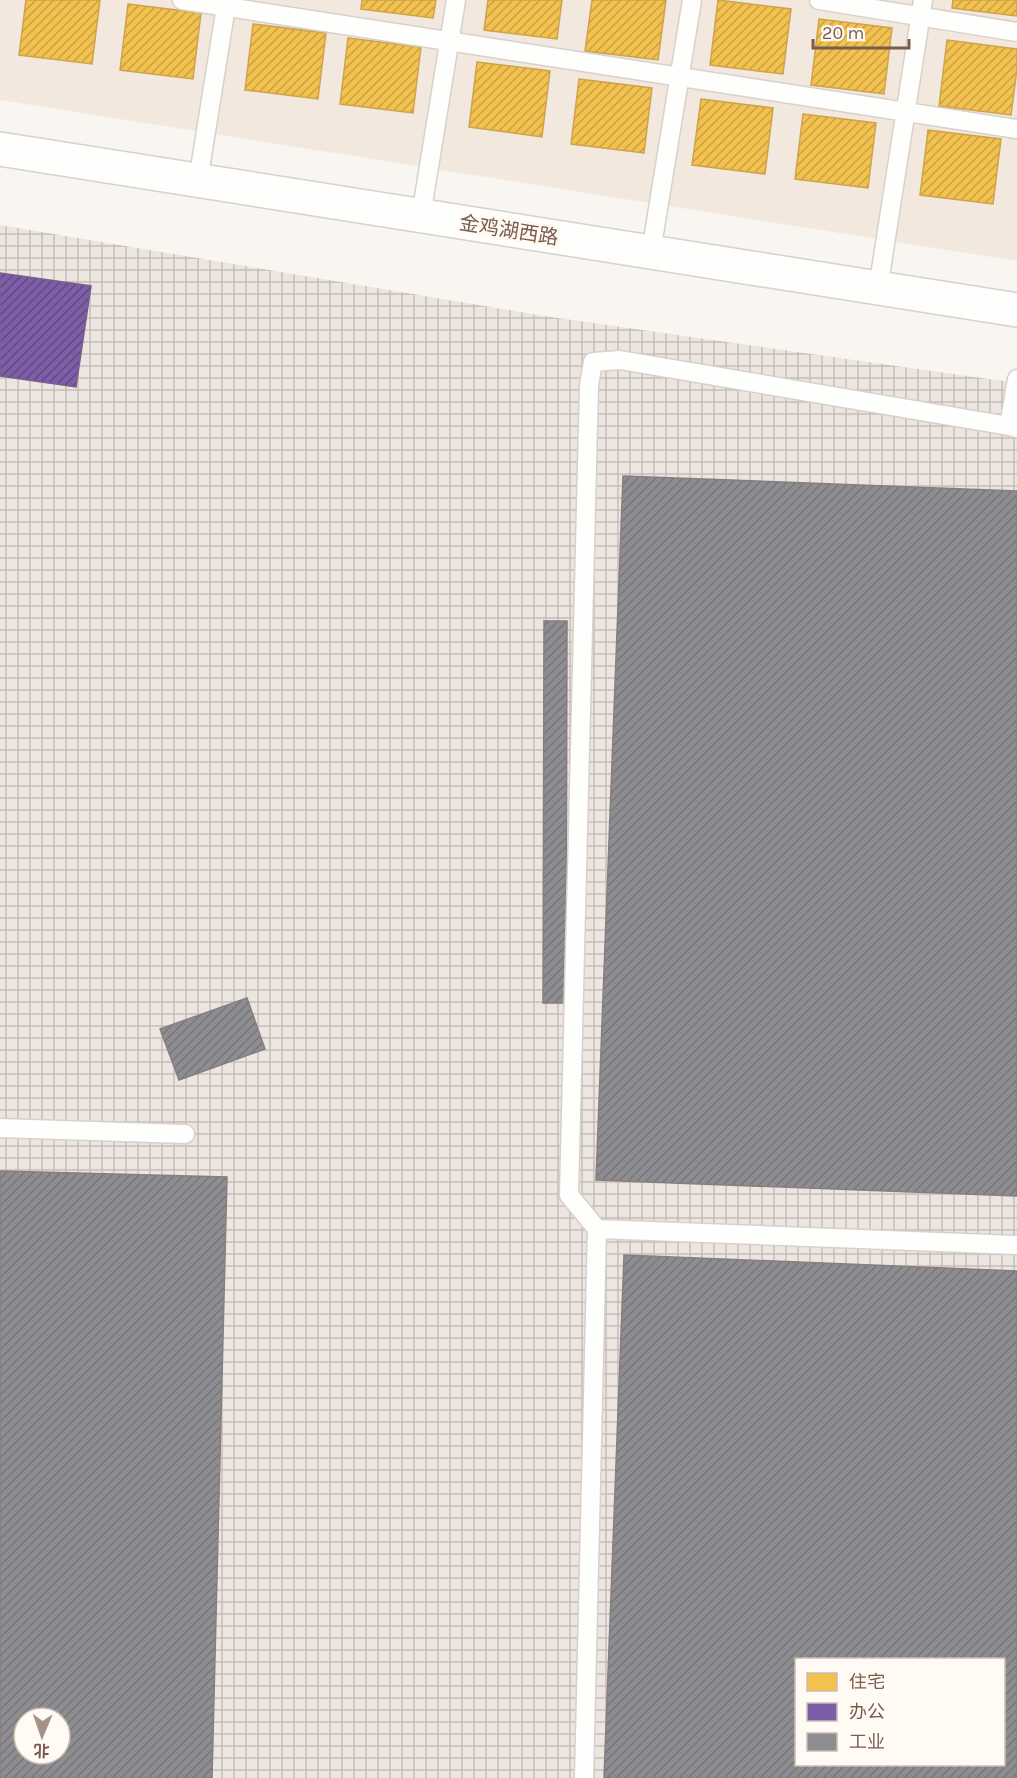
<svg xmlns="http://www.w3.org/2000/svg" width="1017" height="1778" font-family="Karla,'Noto Sans SC',sans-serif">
<defs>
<pattern id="industrial-grid" width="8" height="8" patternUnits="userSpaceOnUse" patternTransform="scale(1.5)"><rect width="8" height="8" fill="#ede5e0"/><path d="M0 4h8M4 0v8" fill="none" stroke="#c5bdb8"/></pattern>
<pattern id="homes-hatch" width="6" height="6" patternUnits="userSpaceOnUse" patternTransform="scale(1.5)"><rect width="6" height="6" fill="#f2c14e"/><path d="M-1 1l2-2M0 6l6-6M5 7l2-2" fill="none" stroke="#c9a043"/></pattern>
<pattern id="offices-hatch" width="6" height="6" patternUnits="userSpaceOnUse" patternTransform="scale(1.5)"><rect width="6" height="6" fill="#7b5ea7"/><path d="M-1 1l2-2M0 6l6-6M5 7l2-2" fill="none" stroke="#614a7c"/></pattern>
<pattern id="industry-hatch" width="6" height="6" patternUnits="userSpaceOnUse" patternTransform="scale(1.5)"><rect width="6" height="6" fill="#8d8d92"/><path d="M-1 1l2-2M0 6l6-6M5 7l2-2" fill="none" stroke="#787679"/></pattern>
</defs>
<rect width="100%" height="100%" fill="#f9f5f0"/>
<!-- residential -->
<path fill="#f2e8de" d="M 0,0 L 1017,0 L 1017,261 L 0,100 Z"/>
<!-- industrial -->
<path fill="url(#industrial-grid)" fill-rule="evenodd" d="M 0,225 L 544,316 L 1017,383 L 1017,1778 L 0,1778 ZM 796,1660 L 1004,1660 L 1004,1764 L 796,1764 ZM 24,1718 L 60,1718 L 60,1754 L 24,1754 Z"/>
<!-- homes -->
<path fill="url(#homes-hatch)" stroke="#cea34e" stroke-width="1.5" d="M 26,0 L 100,0 L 92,64 L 19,55 Z
M 362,0 L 436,0 L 433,18 L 361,9 Z
M 488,0 L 562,0 L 557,39 L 484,30 Z
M 592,0 L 666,0 L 658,60 L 585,51 Z
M 718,0 L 791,9 L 783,74 L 710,65 Z
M 953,0 L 1017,0 L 1017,16 L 952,8 Z
M 128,4 L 201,13 L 193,79 L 120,70 Z
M 819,19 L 892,28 L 884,94 L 811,85 Z
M 253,24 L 326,33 L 318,99 L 245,90 Z
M 348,38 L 421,47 L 413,113 L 340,104 Z
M 947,40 L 1017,49 L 1017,69 L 1011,115 L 939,106 Z
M 477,62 L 550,71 L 542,137 L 469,127 Z
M 579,79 L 652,88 L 644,153 L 571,144 Z
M 701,99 L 773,108 L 765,174 L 692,165 Z
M 803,114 L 876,123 L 868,188 L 795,179 Z
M 928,130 L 1001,139 L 993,204 L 920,195 Z"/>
<!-- offices -->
<path fill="url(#offices-hatch)" stroke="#7b5d8c" stroke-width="1.5" d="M 0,273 L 91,286 L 76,387 L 0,376 Z"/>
<!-- industry -->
<path fill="url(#industry-hatch)" stroke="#877e7d" stroke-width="1.5" fill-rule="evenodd" d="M 623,476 L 1017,491 L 1017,1196 L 596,1180 Z
M 544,621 L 567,621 L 566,1003 L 543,1003 Z
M 247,998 L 265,1049 L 179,1080 L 160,1029 Z
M 0,1171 L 227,1177 L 212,1778 L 0,1778 ZM 24,1718 L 60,1718 L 60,1754 L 24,1754 Z
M 624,1255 L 1017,1271 L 1017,1778 L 604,1778 ZM 796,1660 L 1004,1660 L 1004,1764 L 796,1764 Z"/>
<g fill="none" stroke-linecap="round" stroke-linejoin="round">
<!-- service casing -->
<g stroke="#d7d1cb" stroke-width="21">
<path id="service" d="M 182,0 L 1017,129
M 819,0 L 1017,32
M 198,181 L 227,0
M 421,216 L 456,0
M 651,252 L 692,0
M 878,289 L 923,0
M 1017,379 L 1009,426 L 1017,428
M 0,1128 L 185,1134
M 597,1229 L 569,1195 L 589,385 L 593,362 L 620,360 L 1009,426
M 584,1778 L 597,1229 L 1017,1245"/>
</g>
<!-- tertiary casing -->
<g stroke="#d7d1cb" stroke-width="36">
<path id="tertiary" d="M 0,149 L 1017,310"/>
</g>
<!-- service -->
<use href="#service" stroke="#fefefd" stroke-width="18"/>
<!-- tertiary -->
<use href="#tertiary" stroke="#fefefd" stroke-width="33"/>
</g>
<g text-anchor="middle" stroke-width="6" stroke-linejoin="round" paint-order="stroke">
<!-- street labels -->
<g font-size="20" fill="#7a5c4d" stroke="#fffaf3">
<text transform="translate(509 230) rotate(9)" y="7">金鸡湖西路</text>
</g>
</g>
<!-- legend -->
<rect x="795" y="1658" width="210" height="108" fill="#fffaf3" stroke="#cabbb1" stroke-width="1.5"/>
<rect x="807" y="1673" width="30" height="18" fill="#f2c14e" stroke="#cabbb1" stroke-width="1.5"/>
<text x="849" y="1688" font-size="18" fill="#7a5c4d">住宅</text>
<rect x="807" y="1703" width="30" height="18" fill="#7b5ea7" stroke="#cabbb1" stroke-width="1.5"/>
<text x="849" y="1718" font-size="18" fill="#7a5c4d">办公</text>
<rect x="807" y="1733" width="30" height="18" fill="#8d8d92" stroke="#cabbb1" stroke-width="1.5"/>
<text x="849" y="1748" font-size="18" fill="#7a5c4d">工业</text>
<!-- north arrow -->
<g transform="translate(42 1736) rotate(182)"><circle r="28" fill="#fffaf3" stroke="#cabbb1" stroke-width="1.5"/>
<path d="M0-4.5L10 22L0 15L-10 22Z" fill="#a69286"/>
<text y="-9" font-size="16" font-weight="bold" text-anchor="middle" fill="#7a5c4d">北</text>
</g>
<!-- scale -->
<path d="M813 39v9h96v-9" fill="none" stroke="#7a5c4d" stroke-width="3"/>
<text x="822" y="39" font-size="18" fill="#7a5c4d" stroke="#fffaf3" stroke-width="4.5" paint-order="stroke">20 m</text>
</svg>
